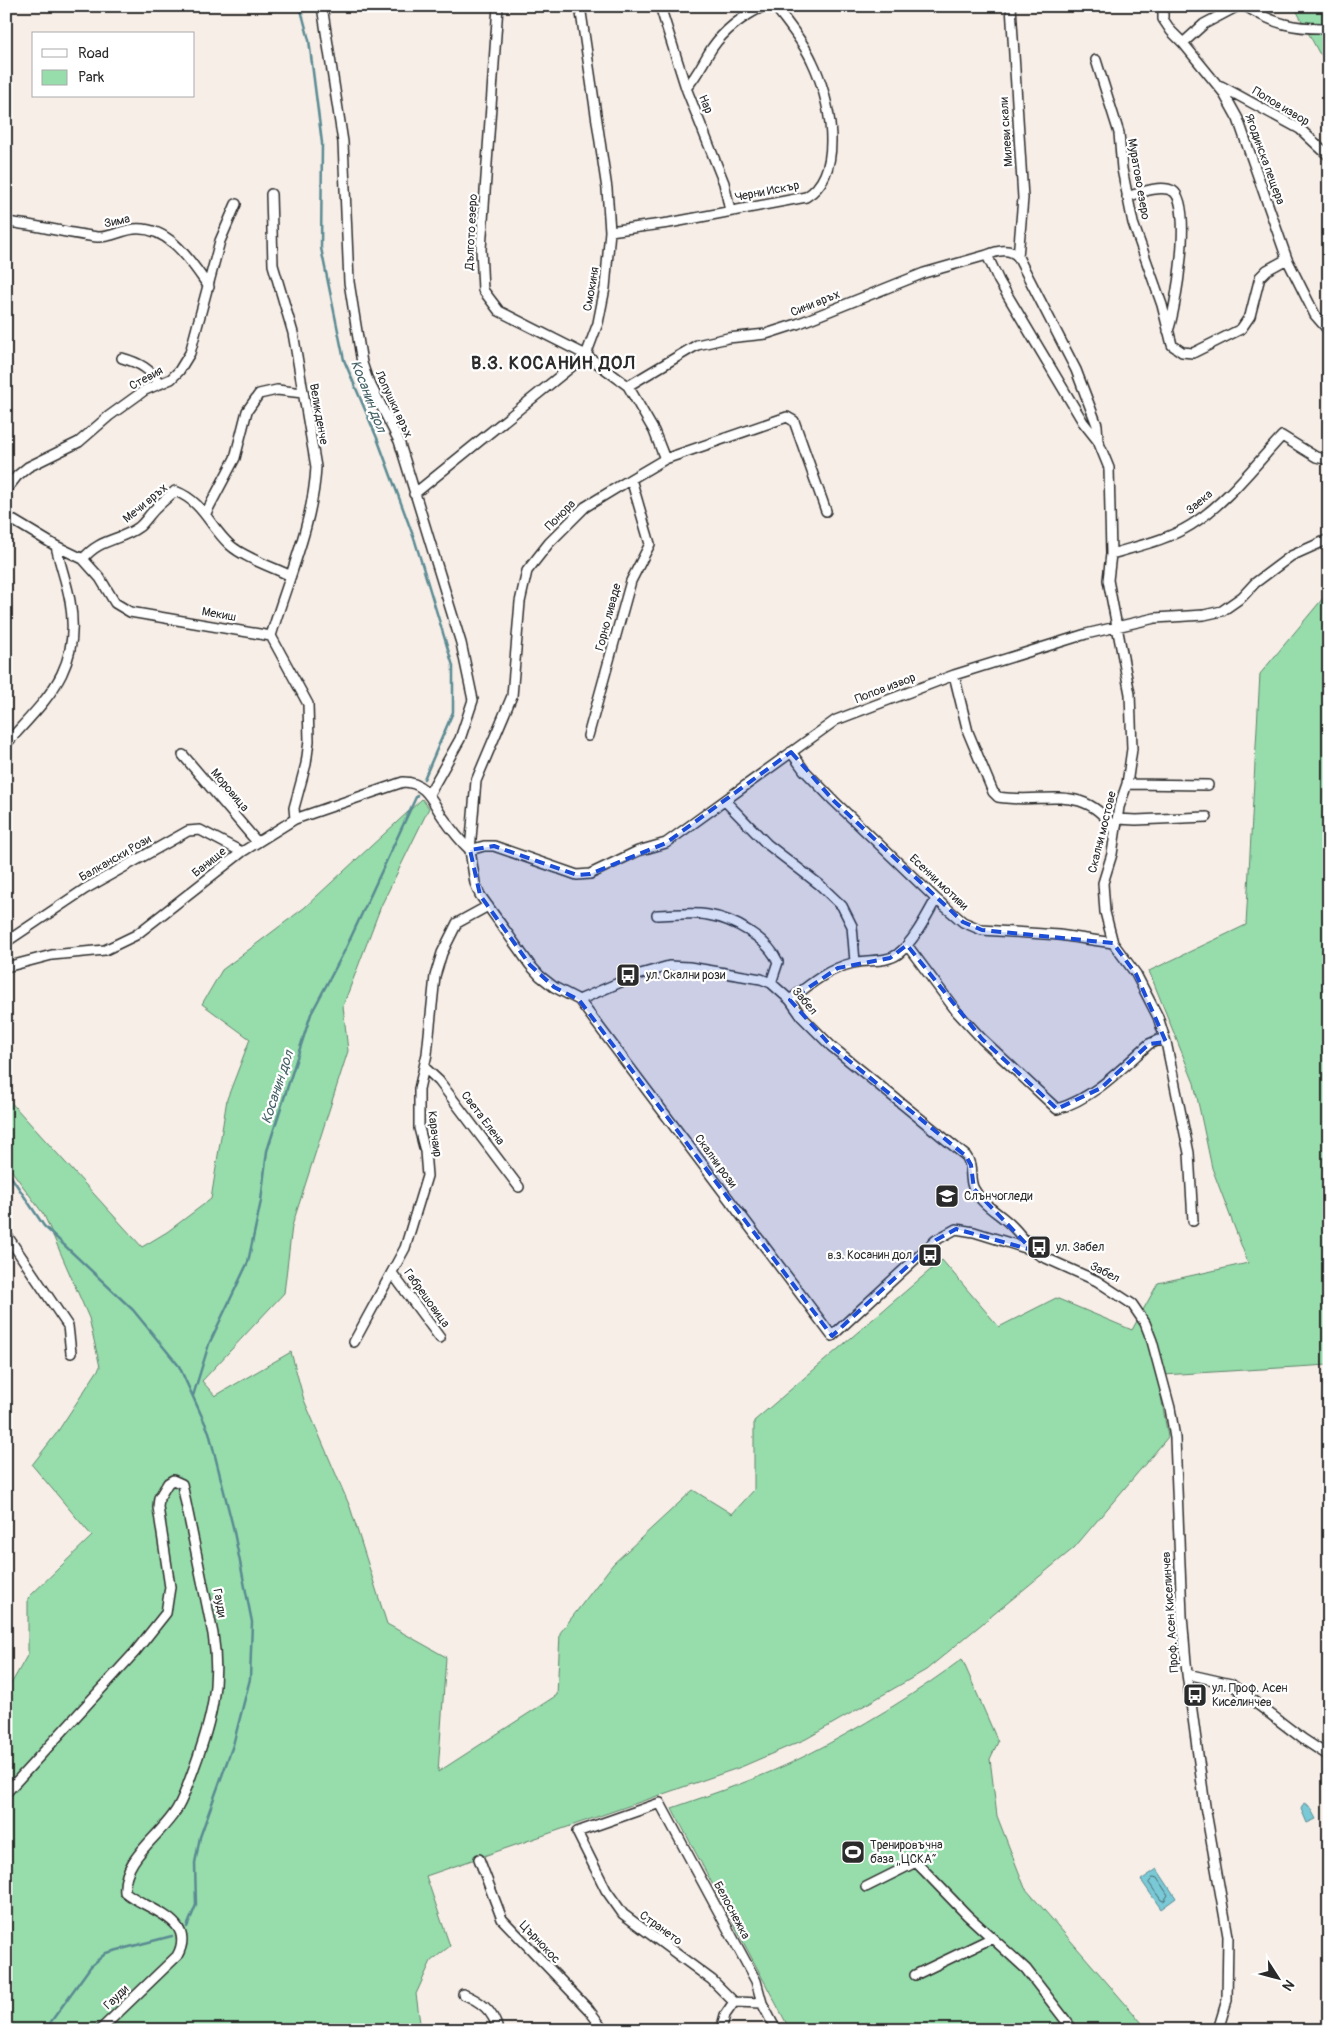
<svg xmlns="http://www.w3.org/2000/svg" width="1335" height="2036" font-family="Pangolin,sans-serif">
<rect width="100%" height="100%" fill="#f7eee8"/>
<filter id="ink" filterUnits="userSpaceOnUse"><feTurbulence type="fractalNoise" baseFrequency=".02" numOctaves="2"/><feDisplacementMap in="SourceGraphic" scale="10" xChannelSelector="R" yChannelSelector="G"/><feConvolveMatrix kernelMatrix="1 2 1 2 8 2 1 2 1" color-interpolation-filters="sRGB"/></filter>
<g filter="url(#ink)">
<!-- green -->
<path fill="#96ddab" stroke="#60846b" d="M 1294,6 L 1329,6 L 1329,61 L 1319,53 Z
M 1329,591 L 1329,1365 L 1163,1375 L 1156,1367 L 1168,1437 L 1074,1548 L 926,1670 L 806,1739 L 741,1767 L 426,1876 L 450,1946 L 431,1961 L 416,1994 L 421,2030 L 6,2030 L 6,1693 L 28,1654 L 28,1598 L 92,1536 L 32,1465 L 56,1434 L 100,1367 L 89,1318 L 44,1215 L 6,1163 L 6,1097 L 142,1247 L 167,1232 L 211,1199 L 227,1099 L 250,1039 L 202,1004 L 222,970 L 304,908 L 422,799 L 429,808 L 381,906 L 343,1006 L 348,1051 L 292,1226 L 284,1293 L 202,1381 L 215,1396 L 291,1352 L 304,1400 L 350,1507 L 387,1624 L 446,1657 L 438,1772 L 557,1695 L 560,1633 L 613,1564 L 693,1490 L 732,1514 L 754,1490 L 754,1421 L 942,1260 L 999,1327 L 1056,1298 L 1132,1330 L 1158,1283 L 1248,1263 L 1212,1168 L 1194,1083 L 1149,971 L 1246,925 L 1260,674 Z
M 962,1659 L 998,1742 L 990,1759 L 997,1816 L 1025,1888 L 1148,2030 L 790,2030 L 672,1808 C 718,1792 764,1777 807,1755 C 858,1729 916,1694 962,1659 Z"/>
<!-- water -->
<path fill="#79c9d6" stroke="#5a8a92" d="M 1304,1803 L 1309,1806 L 1316,1819 L 1307,1823 L 1301,1809 Z
M 1157,1869 L 1176,1898 L 1161,1909 L 1141,1880 Z"/>
<g fill="none" stroke-linecap="round" stroke-linejoin="round">
<!-- shore -->
<path stroke="#4a6a6f" stroke-width="1" d="M 1154,1877 L 1157,1878 L 1168,1895 L 1164,1901 L 1161,1900 L 1149,1883 Z"/>
<!-- stream -->
<path stroke="#5a8a92" stroke-width="2.5" d="M 300,6 L 309,40 L 322,143 L 321,248 L 344,360 L 377,438 L 415,541 L 453,666 L 453,712 L 424,779
M 6,1169 L 44,1226 L 133,1310 L 179,1366 L 209,1432 L 233,1527 L 252,1622 L 250,1679 L 233,1745 L 200,1837 L 195,1863 L 196,1905 L 187,1927
M 193,1396 L 209,1344 L 248,1262 L 261,1201 L 267,1151 L 311,1014 L 345,950 L 417,795
M 45,2030 L 91,1966 L 106,1953 L 172,1936"/>
<!-- minor casing -->
<g stroke="#2b2b2b" stroke-width="12">
<path id="minor" d="M 322,6 L 343,142 L 349,282 L 362,363 L 367,378 L 399,441 L 461,643 L 473,700 L 460,739 L 429,794
M 498,6 L 481,249 L 483,290 L 499,311 L 586,355 L 628,386 L 654,431 L 665,459
M 660,6 L 686,88 L 724,183 L 730,211
M 1011,6 L 1023,198 L 1018,257
M 1163,6 L 1163,19 L 1171,31 L 1183,43 L 1223,92 L 1238,119 L 1287,259 L 1315,315 L 1329,331
M 1245,6 C 1274,24 1294,29 1329,28
M 1183,43 L 1204,24 L 1238,6
M 1096,60 L 1119,133 L 1122,169 L 1133,223 L 1162,305 L 1172,345 L 1182,352 L 1193,353 L 1241,329 L 1250,316 L 1260,277 L 1267,270 L 1287,259
M 1221,86 L 1300,129 L 1329,156
M 686,88 C 697,76 703,62 712,48 C 725,29 743,16 764,6
M 1127,197 C 1139,193 1161,184 1173,191 C 1193,203 1176,310 1168,331
M 6,222 C 37,225 66,233 97,237 C 109,238 122,230 134,229 C 170,226 191,262 209,287
M 610,231 L 669,223 L 806,197 C 847,172 829,96 812,61 C 803,41 788,24 775,6
M 987,255 C 997,251 1010,247 1018,257 L 1076,370 L 1097,425 L 1098,441 L 1109,468 L 1111,554 L 1108,580 L 1130,694 L 1132,749 L 1127,784 L 1119,807 L 1112,854 L 1103,883 L 1105,912 L 1113,943 L 1136,974 L 1158,1017 L 1166,1042 L 1189,1153 L 1193,1221
M 122,358 C 140,363 150,369 160,384
M 628,386 L 697,345 L 728,338 L 766,334 L 797,324 L 924,273 L 987,255 L 999,281 L 1083,422 L 1098,441
M 6,490 L 17,476 L 28,467 L 79,442 L 109,416 L 145,390 L 171,379 L 179,371 L 190,353 L 220,241 L 236,204
M 414,494 L 586,355 L 598,323 L 605,288 L 610,231 L 607,189 L 580,6
M 826,511 L 794,421 L 787,417 L 665,459 L 631,479 L 585,507 L 549,543 L 527,571 L 520,602 L 512,696 L 476,781 L 470,850 L 475,883 L 480,895 L 530,965 L 540,976 L 554,987 L 579,1000 L 832,1336 L 936,1240 L 956,1229 L 974,1232 L 1032,1250
M 206,513 L 235,458 L 247,411 L 259,394 L 277,390 L 303,393
M 6,516 L 56,546 L 83,559 L 100,578 L 115,603 L 130,612 L 271,636
M 1111,554 C 1138,546 1167,540 1191,525 C 1226,503 1254,466 1282,436 L 1316,457 L 1329,460
M 83,559 C 100,538 120,541 139,527 C 145,522 149,515 155,509 C 161,503 168,497 175,491 C 204,502 209,526 230,545 C 243,557 272,567 289,575
M 271,636 C 287,581 313,525 316,467 L 293,333 L 273,265 L 271,194
M 271,636 L 308,704 L 309,741 L 306,764 L 294,808 L 295,819
M 954,675 L 968,732 L 993,792 L 998,797 C 1045,805 1083,781 1115,830
M 588,736 L 631,581 L 650,544 L 631,479
M 6,744 C 47,698 82,670 70,601 C 67,583 60,565 56,546
M 791,752 L 804,770 L 834,801 L 936,899 L 963,922 L 982,930 L 1059,935 L 1113,943
M 183,755 L 257,842
M 1127,784 L 1208,785
M 725,801 L 767,844 L 820,885 L 842,906 L 852,926 L 855,962
M 1117,819 L 1136,820 L 1207,817
M 470,850 L 484,846 L 494,846 L 577,875 L 590,874 L 638,851 L 666,843 L 836,720 L 954,675 L 1086,634 L 1155,618 L 1204,615 L 1222,611 L 1242,597 L 1255,583 L 1291,556 L 1329,539
M 657,915 C 673,915 692,912 708,915 C 734,919 767,938 778,962 L 771,983
M 6,942 L 85,889 L 188,831 L 200,830 L 242,852
M 907,945 L 957,1012 L 982,1039 L 1057,1109 C 1094,1098 1121,1069 1149,1044 L 1158,1040 L 1166,1042
M 6,967 L 52,955 L 105,950 L 136,935 L 242,852 L 295,819 L 403,782 C 426,782 432,801 442,816 C 451,829 459,840 470,850
M 579,1000 L 637,975 L 669,966 L 689,967 L 761,979 L 771,983 L 790,1000 L 802,1017 L 831,1046 L 966,1156 C 974,1166 968,1179 974,1189 C 982,1205 999,1213 1010,1224 C 1021,1234 1028,1247 1039,1255 L 1097,1281 L 1132,1304 L 1145,1323 L 1152,1341 L 1170,1408 L 1175,1438 L 1182,1616 L 1187,1674 L 1205,1806 L 1228,1936 L 1227,2000 L 1218,2030
M 790,1000 C 810,984 828,969 853,963 C 867,959 886,963 898,954 C 914,941 926,917 936,899
M 424,1067 L 439,1081 L 519,1187
M 6,1234 L 68,1326 L 71,1353
M 392,1273 L 440,1338
M 354,1342 L 405,1248 L 427,1176 L 425,1151 L 419,1128 L 419,1089 L 427,1054 L 435,976 L 442,953 L 457,923 L 488,906
M 1187,1674 L 1231,1684 L 1303,1739 L 1329,1756
M 6,1793 L 135,1652 L 166,1613 L 170,1587 L 158,1507 L 159,1498 L 168,1483 L 173,1480 L 182,1484 L 213,1634 C 221,1684 211,1722 194,1768 C 189,1781 185,1795 178,1807 C 163,1835 122,1857 125,1892 C 146,1910 198,1919 177,1956 L 100,2030
M 479,1859 L 502,1919 L 589,2010 L 604,2030
M 866,1887 L 916,1862 L 967,1915 L 1026,1969 L 1073,2030
M 915,1975 L 992,1938
M 463,1994 C 480,2001 493,2010 498,2030
M 734,2002 L 712,1980 L 623,1914 L 606,1890 L 577,1832 L 660,1803 L 756,1981 L 762,2003 L 776,2030
M 734,2002 L 762,2003
M 721,2030 L 725,2015 L 734,2002"/>
</g>
<!-- minor -->
<use href="#minor" stroke="#fff" stroke-width="9"/>
</g>
</g>
<!-- marked area -->
<path fill="#1d4ed8" fill-opacity="0.2" stroke="#1d4ed8" stroke-width="4" stroke-dasharray="10 6" stroke-linejoin="round" d="M 791,752 L 834,801 L 963,922 L 982,930 L 1113,943 L 1136,974 L 1166,1042 L 1149,1044 L 1101,1088 L 1057,1109 L 982,1039 L 907,945 L 890,958 L 838,968 L 790,1000 L 831,1046 L 966,1156 L 971,1165 L 974,1189 L 1032,1250 L 956,1229 L 936,1240 L 832,1336 L 579,1000 L 554,987 L 530,965 L 480,895 L 470,850 L 494,846 L 577,875 L 590,874 L 666,843 Z"/>
<!-- icons -->
<defs>
<g id="bus-square" transform="scale(1.25)"><rect x="-9" y="-9" width="18" height="18" rx="4" fill="#2b2b2b" stroke="#fff"/><path d="M-5-6H5V4H4V6H2V4H-2V6H-4V4H-5ZM-3.5-4V0h7V-4ZM-3.5 1.2v1.5H-2V1.2ZM2 1.2v1.5H3.5V1.2Z" fill="#fff"/></g>
<g id="school-square" transform="scale(1.25)"><rect x="-9" y="-9" width="18" height="18" rx="4" fill="#2b2b2b" stroke="#fff"/><path d="M0-5L7-2L0 1L-7-2ZM-4 1L0 2.5L4 1V4Q0 6-4 4Z" fill="#fff"/></g>
<g id="stadium-square" transform="scale(1.25)"><rect x="-9" y="-9" width="18" height="18" rx="4" fill="#2b2b2b" stroke="#fff"/><path d="M0-5a6.5 5 0 1 0 0 10a6.5 5 0 1 0 0-10ZM-3.5-1.8h7v3.6h-7Z" fill="#fff"/></g>
</defs>
<g fill-rule="evenodd">
<use href="#bus-square" x="628" y="975"/>
<use href="#school-square" x="947" y="1196"/>
<use href="#bus-square" x="1039" y="1247"/>
<use href="#bus-square" x="930" y="1255"/>
<use href="#bus-square" x="1195" y="1695"/>
<use href="#stadium-square" x="853" y="1852"/>
</g>
<g text-anchor="middle" stroke-width="4.5" stroke-linejoin="round" paint-order="stroke">
<!-- street labels -->
<g font-size="12" fill="#2b2b2b" stroke="#fff">
<text transform="translate(706 104) rotate(68)" y="4">Нар</text>
<text transform="translate(1281 106) rotate(31)" y="4">Попов извор</text>
<text transform="translate(1006 132) rotate(-94)" y="4">Милеви скали</text>
<text transform="translate(1265 159) rotate(70)" y="4">Ягодинска пещера</text>
<text transform="translate(1139 179) rotate(80)" y="4">Муратово езеро</text>
<text transform="translate(767 191) rotate(-11)" y="4">Черни Искър</text>
<text transform="translate(117 221) rotate(-12)" y="4">Зима</text>
<text transform="translate(471 232) rotate(-87)" y="4">Дългото езеро</text>
<text transform="translate(591 289) rotate(-80)" y="4">Смокиня</text>
<text transform="translate(815 303) rotate(-22)" y="4">Сини връх</text>
<text transform="translate(146 378) rotate(-29)" y="4">Стевия</text>
<text transform="translate(394 404) rotate(65)" y="4">Лопушки връх</text>
<text transform="translate(319 414) rotate(80)" y="4">Великденче</text>
<text transform="translate(1199 502) rotate(-41)" y="4">Заека</text>
<text transform="translate(145 503) rotate(-40)" y="4">Мечи връх</text>
<text transform="translate(560 515) rotate(-45)" y="4">Понора</text>
<text transform="translate(219 614) rotate(10)" y="4">Мекиш</text>
<text transform="translate(608 617) rotate(-75)" y="4">Горно ливаде</text>
<text transform="translate(885 688) rotate(-21)" y="4">Попов извор</text>
<text transform="translate(230 790) rotate(50)" y="4">Моровица</text>
<text transform="translate(1102 832) rotate(-76)" y="4">Скални мостове</text>
<text transform="translate(115 858) rotate(-30)" y="4">Балкански Рози</text>
<text transform="translate(209 862) rotate(-39)" y="4">Банище</text>
<text transform="translate(939 882) rotate(43)" y="4">Есенни мотиви</text>
<text transform="translate(805 1001) rotate(50)" y="4">Забел</text>
<text transform="translate(483 1118) rotate(53)" y="4">Света Елена</text>
<text transform="translate(435 1134) rotate(83)" y="4">Карачаир</text>
<text transform="translate(716 1161) rotate(54)" y="4">Скални рози</text>
<text transform="translate(1105 1272) rotate(27)" y="4">Забел</text>
<text transform="translate(427 1298) rotate(54)" y="4">Габрешовица</text>
<text transform="translate(220 1603) rotate(79)" y="4">Гауди</text>
<text transform="translate(1170 1612) rotate(-94)" y="4">Проф. Асен Киселинчев</text>
<text transform="translate(732 1910) rotate(62)" y="4">Белоснежка</text>
<text transform="translate(661 1928) rotate(36)" y="4">Странето</text>
<text transform="translate(540 1942) rotate(47)" y="4">Църнокос</text>
<text transform="translate(116 1997) rotate(-44)" y="4">Гауди</text>
</g>
<!-- poi labels -->
<g font-size="12" fill="#2b2b2b" stroke="#fff" text-anchor="start">
<text x="646" y="979">ул. Скални рози</text>
<text x="964" y="1200">Слънчогледи</text>
<text x="1056" y="1251">ул. Забел</text>
<text x="912" y="1259" text-anchor="end">в.з. Косанин дол</text>
<text x="1212" y="1692">ул. Проф. Асен<tspan x="1212" dy="14">Киселинчев</tspan></text>
<text x="870" y="1849">Тренировъчна<tspan x="870" dy="14">база „ЦСКА“</tspan></text>
</g>
<!-- water labels -->
<g font-size="14" font-style="italic" fill="#466267" stroke="#fff">
<text transform="translate(369 396) rotate(69)" y="5">Косанин дол</text>
<text transform="translate(277 1087) rotate(-72)" y="5">Косанин дол</text>
</g>
<!-- district labels -->
<g font-size="18" font-weight="bold" letter-spacing="1" fill="#2b2b2b" stroke="#fff">
<text x="553" y="369">В.З. КОСАНИН ДОЛ</text>
</g>
</g>
<!-- margin -->
<rect width="1335" height="2036" fill="none" stroke="#fff" stroke-width="25"/>
<rect x="12" y="12" width="1310" height="2011" fill="none" stroke="#2b2b2b" stroke-width="2" filter="url(#ink)"/>
<!-- legend -->
<rect x="32" y="32" width="162" height="65" fill="#ffffff" stroke="#aaaaaa"/>
<rect x="42" y="49" width="25" height="8" fill="#ffffff" stroke="#aaaaaa"/>
<text x="78" y="58" font-size="15" fill="#2b2b2b">Road</text>
<rect x="42" y="70" width="25" height="15" fill="#96ddab" stroke="#aaaaaa"/>
<text x="78" y="82" font-size="15" fill="#2b2b2b">Park</text>
<!-- north arrow -->
<g transform="translate(1278 1978) rotate(126)" stroke="#ffffff" stroke-width="4" paint-order="stroke">
<path d="M0-4L9 19L0 12L-9 19Z" fill="#2b2b2b"/>
<text y="-8" font-size="14" font-weight="bold" text-anchor="middle" fill="#2b2b2b">N</text>
</g>
</svg>
